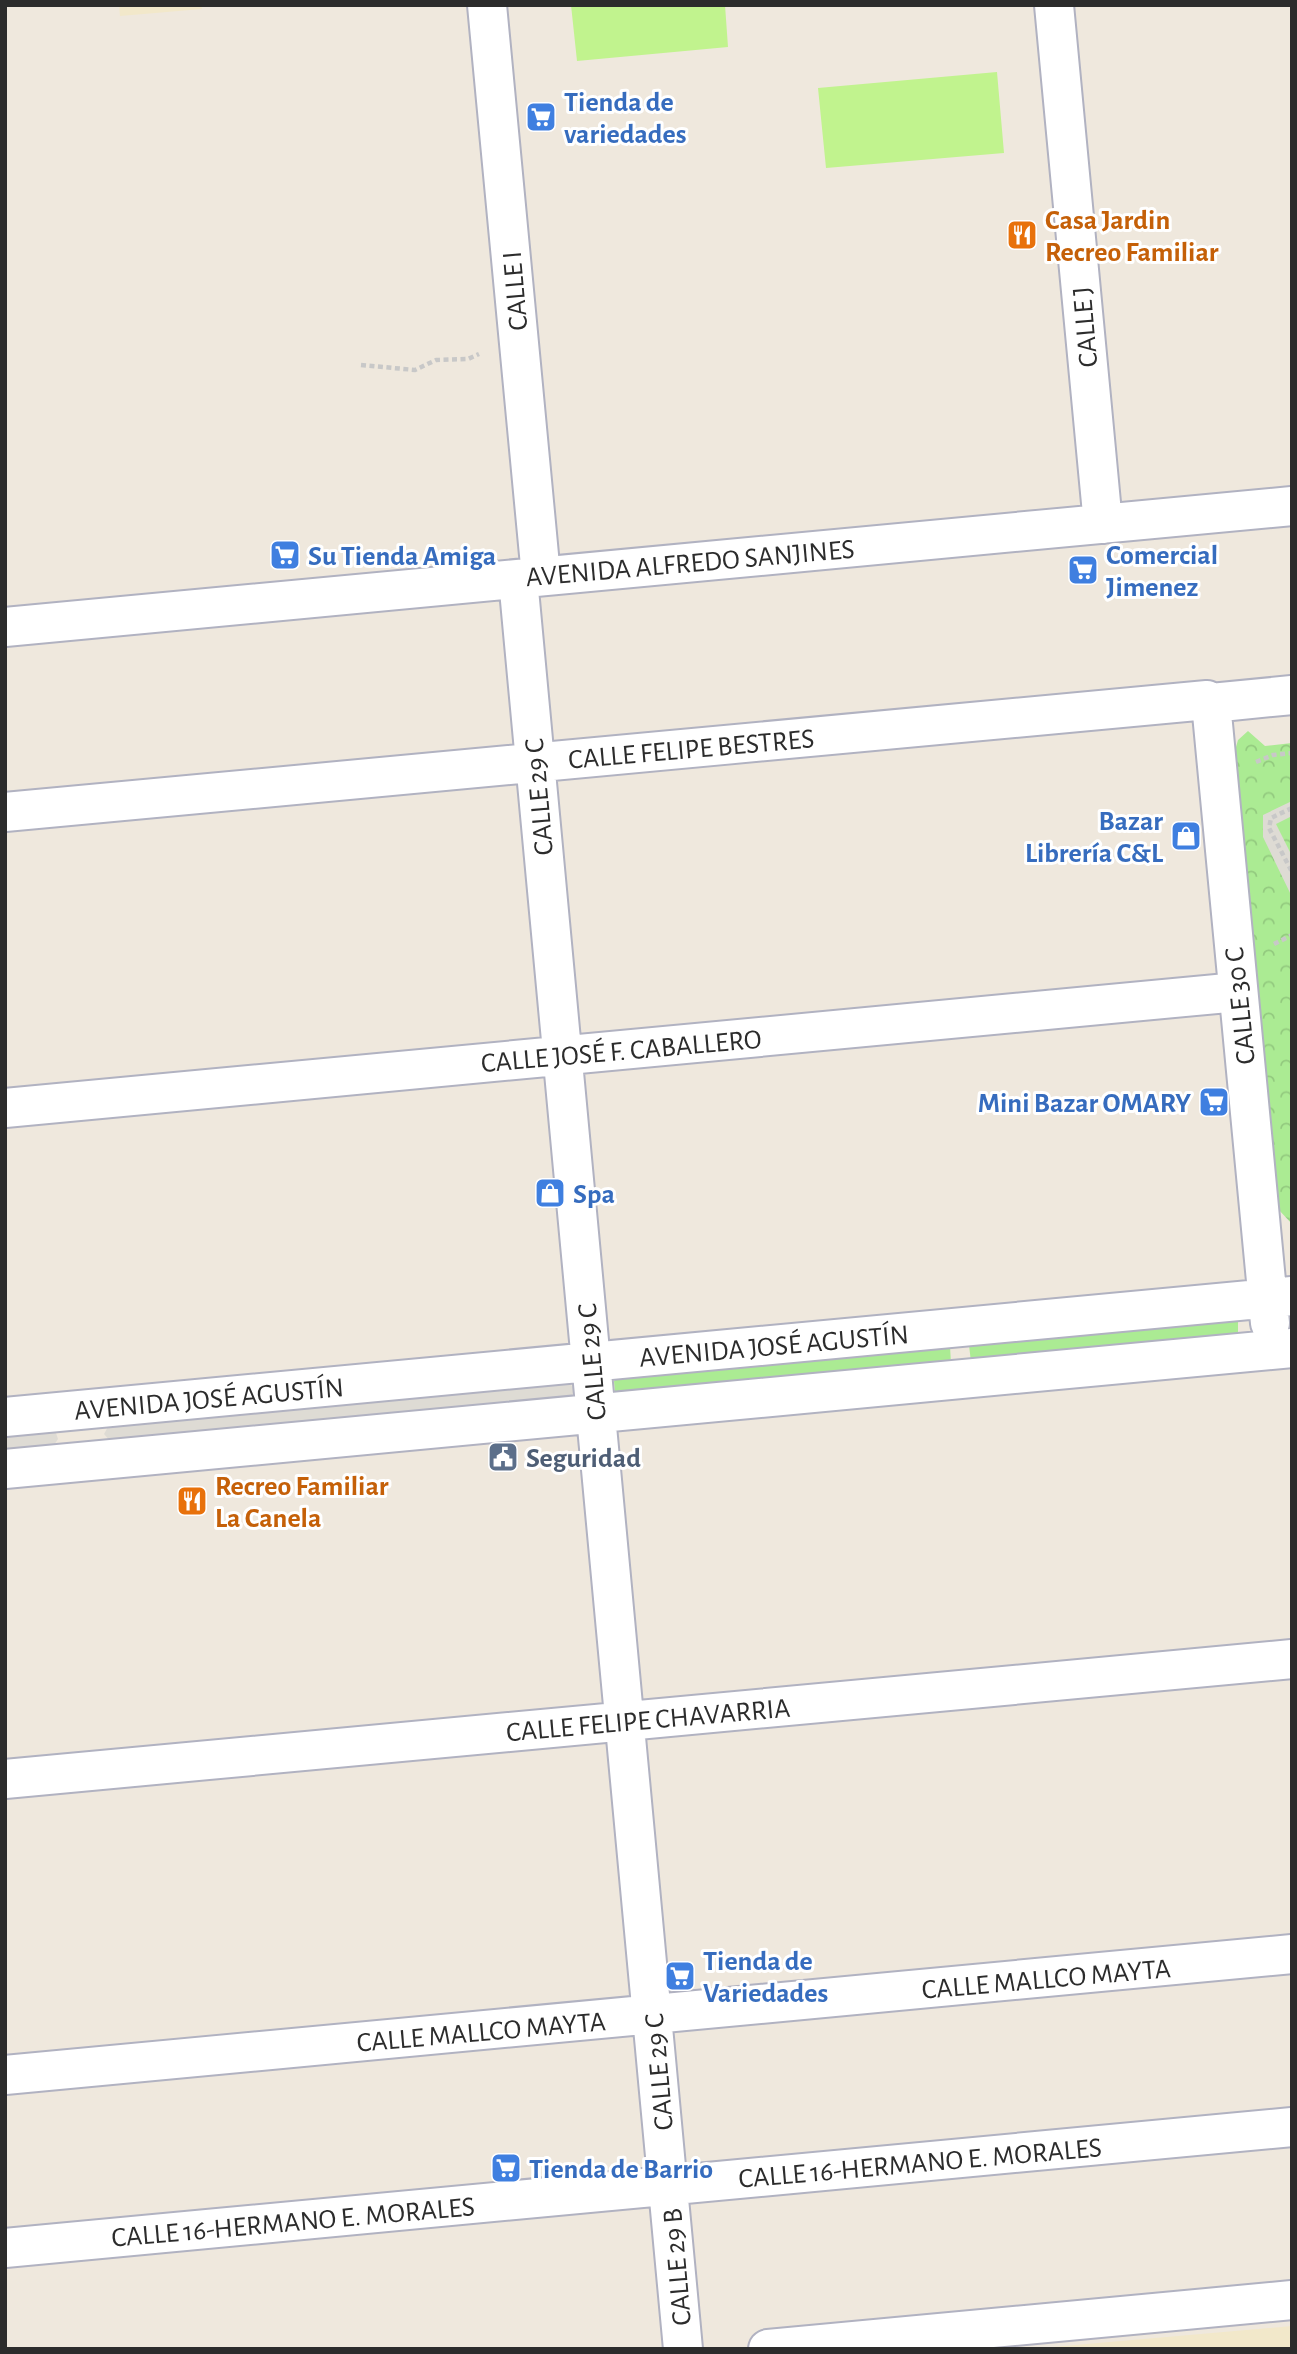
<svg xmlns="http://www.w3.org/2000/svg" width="1297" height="2354" font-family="'Alegreya Sans',sans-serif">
<defs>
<pattern id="park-crowns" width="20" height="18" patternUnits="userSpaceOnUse" patternTransform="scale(1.75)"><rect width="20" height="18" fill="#abeb93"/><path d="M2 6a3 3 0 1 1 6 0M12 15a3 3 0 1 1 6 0" fill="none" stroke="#93ca7f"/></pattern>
</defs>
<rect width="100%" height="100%" fill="#efe8dd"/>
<!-- education -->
<path fill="#f2e8ca" d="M 119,5 L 201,5 L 202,9 L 120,16 Z
M 1292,2326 L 1292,2349 L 1036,2349 L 1041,2348 Z"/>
<!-- grass -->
<path fill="#abeb93" d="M 1232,1319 L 1238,1322 L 1238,1334 L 971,1362 L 969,1345 Z
M 950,1346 L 951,1364 L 615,1392 L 614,1381 L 619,1378 Z"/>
<!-- park -->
<path fill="url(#park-crowns)" d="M 1248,731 L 1265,746 L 1292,743 L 1292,1224 L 1278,1209 L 1234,754 L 1238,740 Z"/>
<!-- pitch -->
<path fill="#c1f38e" d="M 571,5 L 725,5 L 728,47 L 577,61 Z
M 997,72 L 1004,153 L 826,168 L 818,88 Z"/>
<!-- plaza -->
<path fill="#dedbd4" d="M 1292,801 L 1292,816 L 1276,824 L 1292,856 L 1292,897 L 1263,837 L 1263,815 Z
M 567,1381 L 575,1389 L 571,1397 L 111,1442 L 104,1434 L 109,1425 Z
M 50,1430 L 56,1433 L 58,1439 L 52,1448 L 5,1452 L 5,1435 Z"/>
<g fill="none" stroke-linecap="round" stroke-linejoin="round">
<!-- minor casing -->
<g stroke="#b1b2c1" stroke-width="42">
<path id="minor" d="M 487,5 L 541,576
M 1054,5 L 1103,524
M 518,579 L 683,2349
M 5,627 L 1292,506
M 1211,703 L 1270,1323
M 5,812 L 1207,700 L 1211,703 L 1292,695
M 5,1108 L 1238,992
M 5,1417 L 1292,1296
M 5,1469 L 1292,1348
M 5,1779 L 1292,1659
M 5,2075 L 1292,1954
M 5,2248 L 1292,2127
M 768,2349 L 1292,2300"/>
</g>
<!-- path -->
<path stroke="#c8c8c8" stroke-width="4.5" stroke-dasharray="5 3.5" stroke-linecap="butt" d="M 361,365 L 415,370 L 436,360 L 468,359 L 479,354
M 1256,762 L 1273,755 L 1292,753
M 1292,808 L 1271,818 L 1269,828 L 1292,872
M 1274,944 L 1292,935"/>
<!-- minor -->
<use href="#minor" stroke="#fff" stroke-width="38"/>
</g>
<!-- icons -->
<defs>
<g id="supermarket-square" transform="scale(1.575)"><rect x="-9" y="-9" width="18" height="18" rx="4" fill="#3f7fe0" stroke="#fff"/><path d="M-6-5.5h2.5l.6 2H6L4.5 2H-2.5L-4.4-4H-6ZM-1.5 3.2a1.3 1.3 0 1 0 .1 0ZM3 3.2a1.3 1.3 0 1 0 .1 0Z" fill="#fff"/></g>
<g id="restaurant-square" transform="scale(1.575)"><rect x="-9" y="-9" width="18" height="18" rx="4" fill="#e8710a" stroke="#fff"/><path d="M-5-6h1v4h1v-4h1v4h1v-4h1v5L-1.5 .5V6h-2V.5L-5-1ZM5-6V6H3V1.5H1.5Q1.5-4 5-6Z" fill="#fff"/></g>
<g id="shop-square" transform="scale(1.575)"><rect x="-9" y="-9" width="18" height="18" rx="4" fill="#3f7fe0" stroke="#fff"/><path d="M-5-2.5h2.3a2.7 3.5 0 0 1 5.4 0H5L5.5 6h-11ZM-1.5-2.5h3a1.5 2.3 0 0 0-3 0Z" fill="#fff"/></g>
<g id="civic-square" transform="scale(1.575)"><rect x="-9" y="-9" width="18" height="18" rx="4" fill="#5c6f8a" stroke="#fff"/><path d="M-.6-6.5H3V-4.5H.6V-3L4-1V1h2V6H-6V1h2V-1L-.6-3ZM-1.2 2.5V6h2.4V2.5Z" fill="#fff"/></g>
</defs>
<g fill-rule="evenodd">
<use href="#supermarket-square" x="541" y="117"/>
<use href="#restaurant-square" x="1022" y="235"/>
<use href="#supermarket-square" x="285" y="555"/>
<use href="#supermarket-square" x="1083" y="570"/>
<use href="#shop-square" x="1186" y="836"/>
<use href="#supermarket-square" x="1214" y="1102"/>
<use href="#shop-square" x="550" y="1193"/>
<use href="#civic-square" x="503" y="1457"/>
<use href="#restaurant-square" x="192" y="1501"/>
<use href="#supermarket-square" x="680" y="1976"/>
<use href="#supermarket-square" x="506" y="2168"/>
</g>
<g text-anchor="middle" stroke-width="6" stroke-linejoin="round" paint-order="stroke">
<!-- shop labels -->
<g font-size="28" font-weight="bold" fill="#366cbe" stroke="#fff" text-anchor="start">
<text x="564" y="111">Tienda de<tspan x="564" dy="32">variedades</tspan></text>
<text x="1106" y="564">Comercial<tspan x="1106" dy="32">Jimenez</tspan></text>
<text x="308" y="565">Su Tienda Amiga</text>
<text x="1163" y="830" text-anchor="end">Bazar<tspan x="1163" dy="32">Librería C&amp;L</tspan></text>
<text x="1191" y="1112" text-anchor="end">Mini Bazar OMARY</text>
<text x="573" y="1203">Spa</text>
<text x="703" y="1970">Tienda de<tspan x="703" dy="32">Variedades</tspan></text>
<text x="529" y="2178">Tienda de Barrio</text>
</g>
<!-- food labels -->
<g font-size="28" font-weight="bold" fill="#c56008" stroke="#fff" text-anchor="start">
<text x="1045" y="229">Casa Jardin<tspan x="1045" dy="32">Recreo Familiar</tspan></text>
<text x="215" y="1495">Recreo Familiar<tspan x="215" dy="32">La Canela</tspan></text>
</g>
<!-- street labels -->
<g font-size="28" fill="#2c2c2c" stroke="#fff">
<text transform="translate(514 291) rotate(-95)" y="10">CALLE I</text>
<text transform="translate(1084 327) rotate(-95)" y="10">CALLE J</text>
<text transform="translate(690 562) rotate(-5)" y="10">AVENIDA ALFREDO SANJINES</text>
<text transform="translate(691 748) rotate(-5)" y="10">CALLE FELIPE BESTRES</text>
<text transform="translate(538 797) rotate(-95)" y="10">CALLE 29 C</text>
<text transform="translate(1239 1006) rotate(-96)" y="10">CALLE 30 C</text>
<text transform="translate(621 1050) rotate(-5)" y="10">CALLE JOSÉ F. CABALLERO</text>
<text transform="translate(774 1345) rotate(-5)" y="10">AVENIDA JOSÉ AGUSTÍN</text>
<text transform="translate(591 1362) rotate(-95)" y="10">CALLE 29 C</text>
<text transform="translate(209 1398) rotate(-5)" y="10">AVENIDA JOSÉ AGUSTÍN</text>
<text transform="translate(648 1719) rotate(-5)" y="10">CALLE FELIPE CHAVARRIA</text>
<text transform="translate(1046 1978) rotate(-5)" y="10">CALLE MALLCO MAYTA</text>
<text transform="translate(481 2031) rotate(-5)" y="10">CALLE MALLCO MAYTA</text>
<text transform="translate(658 2072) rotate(-95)" y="10">CALLE 29 C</text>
<text transform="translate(920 2162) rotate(-5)" y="10">CALLE 16-HERMANO E. MORALES</text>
<text transform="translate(293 2221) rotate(-5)" y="10">CALLE 16-HERMANO E. MORALES</text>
<text transform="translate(676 2267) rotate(-95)" y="10">CALLE 29 B</text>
</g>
<!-- service labels -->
<g font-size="28" font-weight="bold" fill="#4e5e75" stroke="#fff" text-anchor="start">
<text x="526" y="1467">Seguridad</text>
</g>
</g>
<!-- border -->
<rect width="1297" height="2354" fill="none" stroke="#2c2c2c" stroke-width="14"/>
</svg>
